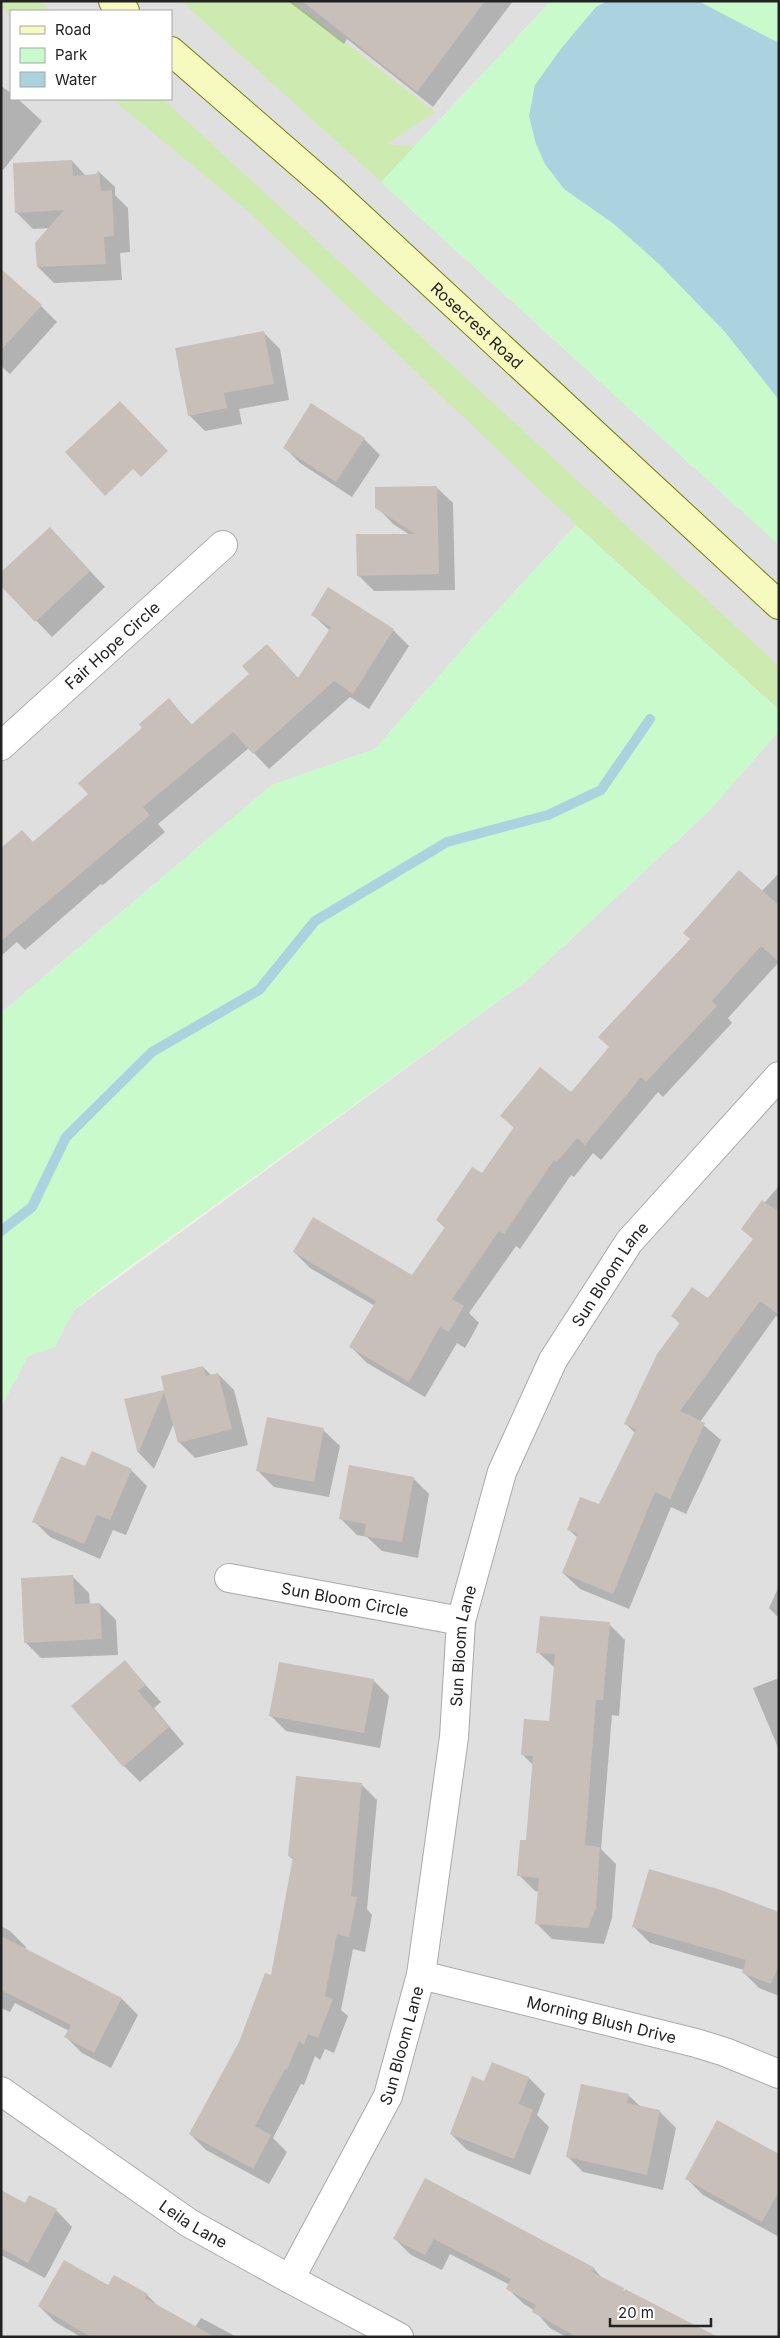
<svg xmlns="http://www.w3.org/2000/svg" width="780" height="2338" font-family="Inter,sans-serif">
<rect width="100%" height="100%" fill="#f2efe9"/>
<!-- residential -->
<path fill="#e0dfdf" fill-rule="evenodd" d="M 1,1 L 551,1 L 381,182 L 779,545 L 779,710 L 576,525 L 482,627 L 375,749 L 272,785 L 1,1013 ZM 11,11 L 171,11 L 171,99 L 11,99 Z
M 779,731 L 779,2337 L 1,2337 L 1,1407 L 28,1356 L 55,1346 L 74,1310 L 526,981 L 708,812 Z"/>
<!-- grass -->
<path fill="#cdebb0" d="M 1,1 L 39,1 L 52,11 L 11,11 L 11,16 L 1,7 Z
M 181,1 L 292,1 L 435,112 L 387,144 L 488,154 L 779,545 L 542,327 Z
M 112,99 L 164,100 L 779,666 L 779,710 L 576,525 L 250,213 Z"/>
<!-- park -->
<path fill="#c8facc" d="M 551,1 L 779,1 L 779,545 L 381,182 Z
M 576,525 L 779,710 L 779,731 L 708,812 L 526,981 L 122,1272 L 74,1310 L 55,1347 L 28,1356 L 1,1407 L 1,1013 L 272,785 L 375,749 L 482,627 Z"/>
<!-- water -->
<path fill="#aad3df" d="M 608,1 L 698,1 L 779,43 L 779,400 L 725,332 L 659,264 L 614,224 L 564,189 L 545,164 L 536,144 L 529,116 L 535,85 L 560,50 L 596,7 Z"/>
<!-- shadow -->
<path fill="#0003" d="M 288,1 L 513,1 L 433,107 L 347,39 L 344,44 Z
M 1,86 L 11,93 L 11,99 L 18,99 L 42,121 L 3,170 L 1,168 Z
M 72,161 L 86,176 L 96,175 L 99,172 L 115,187 L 115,195 L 128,208 L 130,252 L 120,253 L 122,280 L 54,283 L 38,267 L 51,228 L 33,229 L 17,213 Z
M 1,284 L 41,306 L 57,322 L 10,374 L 1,366 Z
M 264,333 L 280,349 L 289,400 L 239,409 L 242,424 L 205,431 L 189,415 Z
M 364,439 L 380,455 L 352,497 L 300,463 L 284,447 Z
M 436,487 L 453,503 L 455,590 L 374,591 L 358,575 L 410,535 L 393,524 L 377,507 Z
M 66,545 L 105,587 L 52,637 L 1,584 Z
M 312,614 L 393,630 L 409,646 L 369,709 L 350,697 L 269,769 L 249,748 L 158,824 L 165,832 L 103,885 L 101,884 L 25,950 L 17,942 L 1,956 L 1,869 L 90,794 L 169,700 L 193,726 L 251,674 L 267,645 L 299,679 L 330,631 Z
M 779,873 L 779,962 L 728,1018 L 732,1023 L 663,1097 L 658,1092 L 601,1160 L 593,1153 L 574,1177 L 571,1175 L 520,1249 L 516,1246 L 469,1313 L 479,1323 L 465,1348 L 457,1343 L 425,1397 L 367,1363 L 351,1347 L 375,1306 L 310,1268 L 294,1252 L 412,1277 L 445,1228 L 437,1220 L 482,1175 L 515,1129 L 502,1116 L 571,1094 Z
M 779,1186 L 779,1318 L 776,1316 L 700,1422 L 721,1440 L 686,1514 L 671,1507 L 629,1609 L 580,1589 L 563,1573 L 578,1538 L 568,1529 L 600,1506 L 635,1433 L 626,1424 L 680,1324 L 673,1316 L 709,1300 L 754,1240 L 742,1229 Z
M 203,1367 L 212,1376 L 218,1374 L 234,1390 L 248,1445 L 195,1458 L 179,1442 L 174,1423 L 154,1469 L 139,1453 L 125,1400 L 166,1391 Z
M 323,1430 L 340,1446 L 329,1497 L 274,1487 L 258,1471 Z
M 86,1468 L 131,1470 L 147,1486 L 126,1535 L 113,1530 L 100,1559 L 50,1537 L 34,1521 Z
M 413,1478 L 429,1494 L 418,1558 L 382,1551 L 367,1537 L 357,1535 L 341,1519 Z
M 73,1577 L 89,1593 L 90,1605 L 100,1604 L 116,1620 L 118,1655 L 41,1658 L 25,1642 Z
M 779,1586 L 779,1618 L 769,1608 Z
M 609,1624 L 625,1640 L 619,1716 L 612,1715 L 601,1849 L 616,1864 L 612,1918 L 604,1944 L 552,1939 L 536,1923 L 539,1892 L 535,1891 L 519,1875 L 527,1841 L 534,1766 L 522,1754 L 550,1722 L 555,1668 L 538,1652 Z
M 125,1662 L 161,1702 L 154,1708 L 184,1744 L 140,1782 L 124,1766 Z
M 779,1678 L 779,1750 L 753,1688 Z
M 373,1680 L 389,1696 L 380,1748 L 286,1731 L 270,1715 Z
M 361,1784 L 377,1800 L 367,1909 L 372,1915 L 365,1952 L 353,1949 L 341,2010 L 348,2016 L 334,2053 L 325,2049 L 320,2060 L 315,2056 L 304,2085 L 301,2084 L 273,2138 L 287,2152 L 269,2184 L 206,2150 L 190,2134 L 240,2042 L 272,1977 L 294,1860 L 289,1856 Z
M 779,1913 L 779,1996 L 759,1988 L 743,1972 L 744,1970 L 650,1943 L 634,1927 Z
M 1,1926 L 10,1931 L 26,1947 L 25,1949 L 122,1999 L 138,2015 L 111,2068 L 82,2053 L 66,2037 L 69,2031 L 15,2003 L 10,2012 L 1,2008 Z
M 492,2064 L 529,2078 L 545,2094 L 537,2115 L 549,2127 L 530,2175 L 467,2150 L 451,2134 L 485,2083 Z
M 628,2095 L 641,2107 L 660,2112 L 676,2128 L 663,2190 L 583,2172 L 567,2156 Z
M 779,2156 L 779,2237 L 703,2195 L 687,2179 Z
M 425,2180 L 594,2269 L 604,2280 L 625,2292 L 715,2337 L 566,2337 L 550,2328 L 535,2311 L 524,2304 L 507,2288 L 510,2285 L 450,2254 L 442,2270 L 411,2255 L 395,2239 Z
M 1,2191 L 25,2204 L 56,2210 L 72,2227 L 45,2278 L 1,2255 Z
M 109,2286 L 147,2295 L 159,2307 L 195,2327 L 201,2318 L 237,2337 L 81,2337 L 55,2322 L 39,2306 Z"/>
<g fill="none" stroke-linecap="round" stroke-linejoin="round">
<!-- stream -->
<path stroke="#aad3df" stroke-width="10" d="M 1,1231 L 32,1207 L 66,1137 L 152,1052 L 259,990 L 315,921 L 447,842 L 548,815 L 601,790 L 650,719"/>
</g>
<!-- building -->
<path fill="#c7bfb8" d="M 302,1 L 485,1 L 417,92 Z
M 72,160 L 73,176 L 96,174 L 99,170 L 101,191 L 112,190 L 114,236 L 104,237 L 106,264 L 37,267 L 35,243 L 64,210 L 15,213 L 13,163 Z
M 1,269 L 42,305 L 1,350 Z
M 264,331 L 274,384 L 224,393 L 227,408 L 188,416 L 175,348 Z
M 120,401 L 168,451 L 141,477 L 133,469 L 105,496 L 65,452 Z
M 311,403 L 365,438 L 336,482 L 283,448 Z
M 437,486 L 439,574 L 357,576 L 356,534 L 415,534 L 375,508 L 375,487 Z
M 50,527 L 90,571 L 35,622 L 1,586 L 1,572 Z
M 328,587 L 394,629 L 353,694 L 334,681 L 253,754 L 233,732 L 143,807 L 150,815 L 1,941 L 1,848 L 22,830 L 33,842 L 88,794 L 78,783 L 142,728 L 139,724 L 169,698 L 191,725 L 249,674 L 242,666 L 267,644 L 298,678 L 331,627 L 311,615 Z
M 739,870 L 779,905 L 779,962 L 761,946 L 712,1001 L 717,1006 L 646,1082 L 641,1077 L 585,1145 L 577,1138 L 557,1162 L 554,1160 L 504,1234 L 499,1231 L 452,1299 L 464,1306 L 449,1332 L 440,1327 L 409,1382 L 349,1347 L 376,1301 L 293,1252 L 313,1217 L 412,1275 L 445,1227 L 436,1220 L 472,1167 L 482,1173 L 514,1127 L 500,1116 L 540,1067 L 571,1092 L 609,1047 L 598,1037 L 690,939 L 683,933 Z
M 762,1200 L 776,1210 L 779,1206 L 779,1315 L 760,1301 L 680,1411 L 705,1423 L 670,1499 L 655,1492 L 613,1594 L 562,1573 L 578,1534 L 567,1530 L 580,1497 L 599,1504 L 636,1429 L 624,1424 L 657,1354 L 680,1323 L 671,1316 L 692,1287 L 708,1298 L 753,1239 L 741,1229 Z
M 203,1366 L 206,1376 L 218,1373 L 232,1429 L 178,1443 L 164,1392 L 138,1454 L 124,1399 L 164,1390 L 161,1376 Z
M 267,1417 L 324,1428 L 314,1482 L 256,1471 Z
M 92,1451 L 132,1469 L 110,1520 L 97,1515 L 84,1544 L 32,1522 L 61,1456 L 85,1466 Z
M 349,1465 L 414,1477 L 402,1542 L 364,1536 L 366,1524 L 339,1519 Z
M 73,1575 L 75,1604 L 100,1603 L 102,1639 L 24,1643 L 21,1578 Z
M 540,1616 L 610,1622 L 603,1700 L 596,1700 L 585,1845 L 600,1847 L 596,1908 L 588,1928 L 535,1924 L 539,1878 L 517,1876 L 520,1840 L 526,1840 L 533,1756 L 521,1755 L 524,1719 L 549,1721 L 555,1654 L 536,1653 Z
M 125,1660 L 146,1685 L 138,1691 L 169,1727 L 123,1767 L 71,1706 Z
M 279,1662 L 374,1679 L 364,1733 L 269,1716 Z
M 296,1776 L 362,1783 L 351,1896 L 357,1897 L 349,1937 L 337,1934 L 325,1996 L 333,1999 L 318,2038 L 308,2034 L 304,2045 L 299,2041 L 287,2070 L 285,2069 L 255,2126 L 271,2135 L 253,2169 L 189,2134 L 239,2042 L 265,1973 L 271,1975 L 293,1857 L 288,1856 Z
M 649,1869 L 721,1890 L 779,1912 L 779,1965 L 771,1984 L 742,1973 L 746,1960 L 632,1927 Z
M 1,1936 L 122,1998 L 94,2053 L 64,2037 L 71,2025 L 1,1990 Z
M 492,2062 L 529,2077 L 519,2104 L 533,2110 L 514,2159 L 450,2134 L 472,2076 L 484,2081 Z
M 581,2084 L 629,2094 L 627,2103 L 660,2110 L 647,2175 L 566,2157 Z
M 717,2120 L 779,2154 L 779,2191 L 762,2222 L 685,2179 Z
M 425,2178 L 595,2268 L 592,2272 L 624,2288 L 623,2294 L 625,2289 L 718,2337 L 577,2337 L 532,2312 L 536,2305 L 506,2289 L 511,2279 L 434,2239 L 425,2255 L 393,2239 Z
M 1,2190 L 25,2203 L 29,2195 L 57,2209 L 28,2263 L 1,2248 Z
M 64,2260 L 108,2285 L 114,2275 L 148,2294 L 145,2298 L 215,2337 L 91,2337 L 38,2306 Z"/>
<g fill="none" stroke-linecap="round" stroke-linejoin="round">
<!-- street casing -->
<g stroke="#a9a9a9" stroke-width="30">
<g id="street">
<path id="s1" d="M 1,746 L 223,545"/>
<path id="s2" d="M 229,1578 L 461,1621"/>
<path id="s3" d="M 421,1975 L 696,2043 L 725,2052 L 779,2074"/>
<path id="s4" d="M 1,2091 L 189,2223 L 290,2279 L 399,2337"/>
<path id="s5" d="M 290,2279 L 388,2096 L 421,1975 L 454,1737 L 461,1621 L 502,1472 L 553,1360 L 629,1242 L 779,1076"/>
</g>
</g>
<!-- secondary casing -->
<g stroke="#707d05" stroke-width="30">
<g id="secondary">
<path d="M 113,1 L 125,11"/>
<path id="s6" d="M 171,51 L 332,191 L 779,605"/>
</g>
</g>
<!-- street -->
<use href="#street" stroke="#fff" stroke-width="28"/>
<!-- secondary -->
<use href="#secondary" stroke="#f7fabf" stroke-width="28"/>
</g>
<g text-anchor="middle" stroke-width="5" stroke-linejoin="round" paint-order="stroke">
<!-- street labels -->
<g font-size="16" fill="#222" stroke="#fff">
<text dy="6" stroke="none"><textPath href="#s6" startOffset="411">Rosecrest Road</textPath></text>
<text dy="6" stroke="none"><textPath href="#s1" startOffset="150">Fair Hope Circle</textPath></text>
<text dy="6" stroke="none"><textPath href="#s5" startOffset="1070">Sun Bloom Lane</textPath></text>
<text dy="6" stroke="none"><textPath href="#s2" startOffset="118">Sun Bloom Circle</textPath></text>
<text dy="6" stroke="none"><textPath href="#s5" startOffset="665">Sun Bloom Lane</textPath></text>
<text dy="6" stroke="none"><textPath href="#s3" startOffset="186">Morning Blush Drive</textPath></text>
<text dy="6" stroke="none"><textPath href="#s5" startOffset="260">Sun Bloom Lane</textPath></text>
<text dy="6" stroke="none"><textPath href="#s4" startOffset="234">Leila Lane</textPath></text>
</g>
</g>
<!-- border -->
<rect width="780" height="2338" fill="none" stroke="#222222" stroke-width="5"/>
<!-- legend -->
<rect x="10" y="10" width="162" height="90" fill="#ffffff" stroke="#a7a7a7"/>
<rect x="20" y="26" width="25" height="8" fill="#f7fabf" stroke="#a7a7a7"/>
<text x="55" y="35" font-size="15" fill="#222222">Road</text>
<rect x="20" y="48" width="25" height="15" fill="#c8facc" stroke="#a7a7a7"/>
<text x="55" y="60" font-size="15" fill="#222222">Park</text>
<rect x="20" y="72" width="25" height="15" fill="#aad3df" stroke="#a7a7a7"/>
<text x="55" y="85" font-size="15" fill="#222222">Water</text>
<!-- scale -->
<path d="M610 2318v8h101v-8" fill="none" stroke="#222222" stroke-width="2.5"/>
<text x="618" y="2318" font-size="15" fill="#222222" stroke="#ffffff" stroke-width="4" paint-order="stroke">20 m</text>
</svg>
